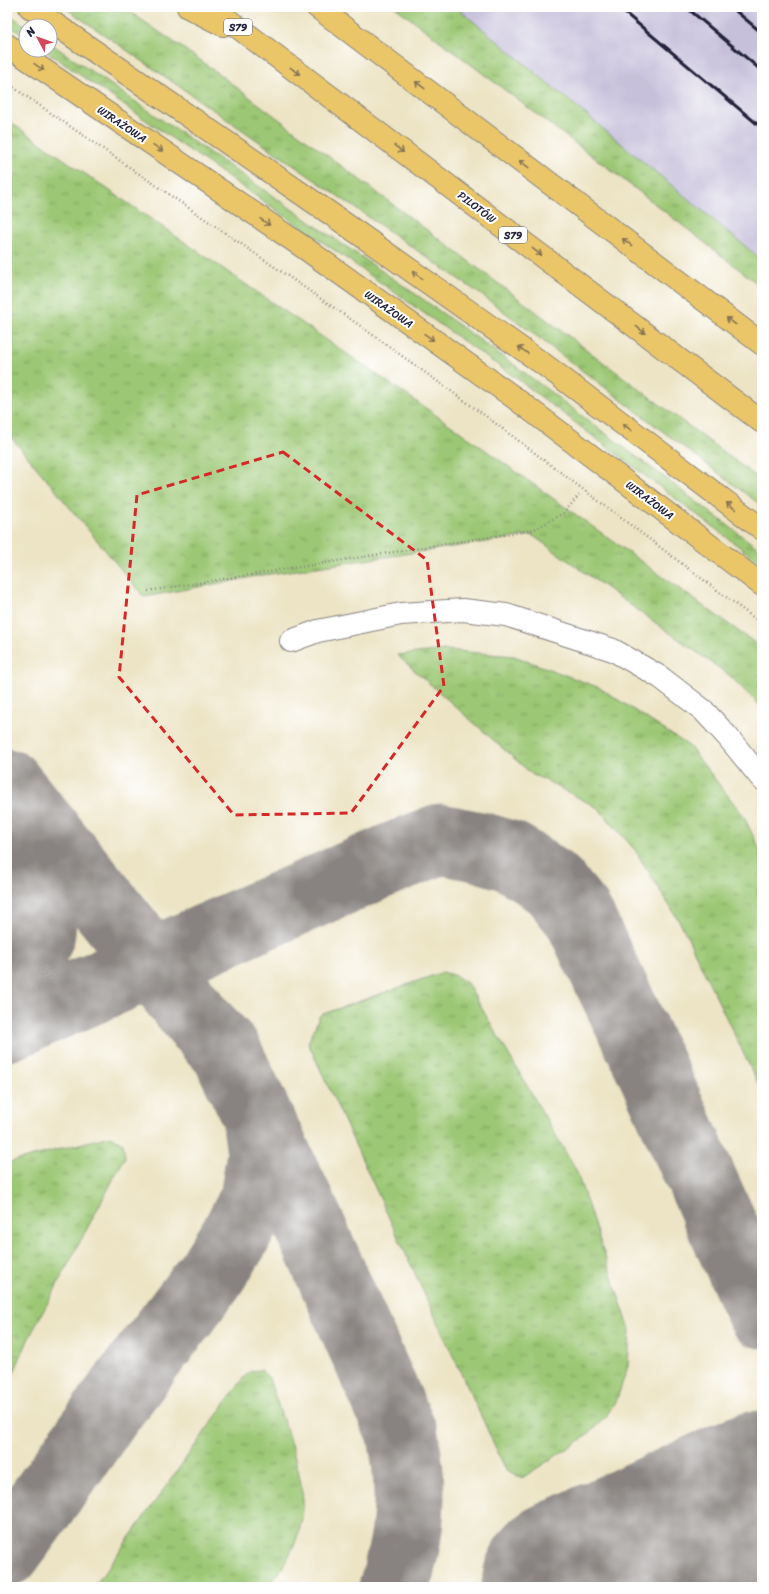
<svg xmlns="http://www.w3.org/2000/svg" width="769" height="1594" font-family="Sriracha,sans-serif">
<defs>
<pattern id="grass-tufts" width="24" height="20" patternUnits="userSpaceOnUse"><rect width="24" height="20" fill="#9cc875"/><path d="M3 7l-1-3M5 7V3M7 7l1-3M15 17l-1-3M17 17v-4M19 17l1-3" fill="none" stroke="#7fa261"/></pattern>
</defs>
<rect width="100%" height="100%" fill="#fff"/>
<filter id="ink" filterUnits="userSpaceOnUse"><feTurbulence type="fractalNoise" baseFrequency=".025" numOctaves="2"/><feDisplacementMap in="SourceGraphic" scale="8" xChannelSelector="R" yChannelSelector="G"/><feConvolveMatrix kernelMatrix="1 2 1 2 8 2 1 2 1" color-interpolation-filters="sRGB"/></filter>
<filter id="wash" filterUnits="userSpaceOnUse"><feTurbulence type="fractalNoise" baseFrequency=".012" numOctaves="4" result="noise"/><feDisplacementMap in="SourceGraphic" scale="16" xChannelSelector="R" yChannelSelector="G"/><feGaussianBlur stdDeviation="0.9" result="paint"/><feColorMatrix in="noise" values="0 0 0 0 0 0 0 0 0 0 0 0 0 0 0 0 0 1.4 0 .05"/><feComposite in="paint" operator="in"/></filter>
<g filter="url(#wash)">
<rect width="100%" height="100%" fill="#ede4c5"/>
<!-- railway -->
<path fill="#c6c0da" d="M 456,7 L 762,7 L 762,260 L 697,208 Z"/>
<!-- grass -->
<path fill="url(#grass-tufts)" stroke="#5f7558" d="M 64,7 L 123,7 L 200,60 L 762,481 L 762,506 L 486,298 Z
M 395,7 L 456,7 L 762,260 L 762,287 L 637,190 Z
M 7,13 L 26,26 L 26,37 L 7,24 Z
M 50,43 L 424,300 L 513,364 L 762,551 L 762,564 L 520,381 L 350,261 L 44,50 L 50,50 Z
M 7,120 L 459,431 L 762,648 L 762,708 L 729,675 L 532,535 L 263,575 L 144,597 L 7,432 Z
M 445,650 L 514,656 L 600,688 L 689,746 L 743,815 L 762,854 L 762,1092 L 682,926 L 635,850 L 598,808 L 543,779 L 533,775 L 397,655 Z
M 443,972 L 456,976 L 467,983 L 576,1170 L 630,1330 L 628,1366 L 618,1396 L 606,1417 L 585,1437 L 522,1478 L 506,1470 L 308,1043 L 320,1015 Z
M 110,1136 L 123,1143 L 125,1157 L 29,1338 L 7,1388 L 7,1163 Z
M 261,1370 L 269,1378 C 280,1414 305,1474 303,1510 C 301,1538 285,1567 268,1587 L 94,1587 L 244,1377 L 251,1371 Z"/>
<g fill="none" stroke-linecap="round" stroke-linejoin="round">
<!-- taxiway -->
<path stroke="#888380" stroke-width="71" d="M 7,784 L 207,1031 L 226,1051 L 310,1226 L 403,1436 C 411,1478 412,1519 401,1560 C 399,1569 398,1579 394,1587
M 7,998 L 27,964 L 40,933 L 44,884 L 33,835 L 22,813
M 7,1026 L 388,860 L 440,839 L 480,847 L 510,856 L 534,871 L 554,886 L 578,915 L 652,1070 L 762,1313
M 762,1463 L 707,1525 L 762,1524
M 7,1551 L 115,1401 L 209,1277 L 236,1235 L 255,1199 L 262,1153 L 257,1117"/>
<!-- runway -->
<path stroke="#888380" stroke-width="179" d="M 571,1587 L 762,1500"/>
</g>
</g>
<g filter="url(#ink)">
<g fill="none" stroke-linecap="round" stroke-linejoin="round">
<!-- minor casing -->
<g stroke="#888380" stroke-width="24">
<path id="minor" d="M 291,641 L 318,631 L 401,614 L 463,610 L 506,615 L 613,650 L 660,677 L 703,710 L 727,736 L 762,779"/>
</g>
<!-- major casing -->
<g stroke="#888380" stroke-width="24">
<path id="major" d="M 30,7 L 331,214 L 546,366 L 762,529
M 7,45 L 306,249 L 512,396 L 762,585"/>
</g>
<!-- highway casing -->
<g stroke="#888380" stroke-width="24">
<path id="highway" d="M 188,7 L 223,25
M 211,7 L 762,422
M 317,7 L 762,344"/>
</g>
<!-- path -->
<path stroke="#888380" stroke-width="2.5" stroke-dasharray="1 3" stroke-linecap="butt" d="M 7,83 L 359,325 L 487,417 L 762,624
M 148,591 L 533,530 L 564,513 L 579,495"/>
<!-- minor -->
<use href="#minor" stroke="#fff" stroke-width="22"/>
<!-- major -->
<use href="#major" stroke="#ebc669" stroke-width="22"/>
<!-- highway -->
<use href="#highway" stroke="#ebc669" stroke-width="22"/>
<!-- rail -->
<path stroke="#22223b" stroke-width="3" d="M 618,7 L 762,128
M 686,7 L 762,71
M 731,7 L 762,33"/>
</g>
<!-- one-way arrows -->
<defs><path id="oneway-shaft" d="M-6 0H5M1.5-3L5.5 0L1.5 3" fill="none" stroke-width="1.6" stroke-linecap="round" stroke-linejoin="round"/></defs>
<g stroke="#867452">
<use href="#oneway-shaft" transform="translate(39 67) rotate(35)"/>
<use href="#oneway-shaft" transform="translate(295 71) rotate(37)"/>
<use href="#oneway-shaft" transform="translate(420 85) rotate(-143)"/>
<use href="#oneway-shaft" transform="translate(158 148) rotate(34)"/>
<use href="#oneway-shaft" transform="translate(399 149) rotate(37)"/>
<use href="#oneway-shaft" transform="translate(524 164) rotate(-143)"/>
<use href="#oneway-shaft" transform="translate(265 222) rotate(34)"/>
<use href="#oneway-shaft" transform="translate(627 242) rotate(-143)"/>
<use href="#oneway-shaft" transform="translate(537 252) rotate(37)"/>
<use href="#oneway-shaft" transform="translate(417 275) rotate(-145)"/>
<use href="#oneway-shaft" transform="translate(731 321) rotate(-143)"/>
<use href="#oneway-shaft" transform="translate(641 330) rotate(37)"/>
<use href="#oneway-shaft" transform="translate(429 337) rotate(35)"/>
<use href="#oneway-shaft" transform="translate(523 350) rotate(-145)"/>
<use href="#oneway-shaft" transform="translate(627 427) rotate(-143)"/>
<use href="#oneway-shaft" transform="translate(731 506) rotate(-143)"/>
</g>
</g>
<!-- marked area -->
<path fill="none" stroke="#d62828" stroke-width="3" stroke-dasharray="8 5" stroke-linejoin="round" d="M 283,452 L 427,560 L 444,686 L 351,813 L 234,815 L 119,677 L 137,495 Z"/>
<g text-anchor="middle" stroke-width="4" stroke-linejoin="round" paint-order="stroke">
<!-- shield labels -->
<g fill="#fff" stroke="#646476" stroke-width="1">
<rect x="224" y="19" width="28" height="16" rx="3"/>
<rect x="499" y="227" width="28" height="16" rx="3"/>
</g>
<g font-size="10" font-weight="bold" fill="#22223b">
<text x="238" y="31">S79</text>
<text x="513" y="239">S79</text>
</g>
<!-- street labels -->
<g font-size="11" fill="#22223b" stroke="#fff">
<text transform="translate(122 124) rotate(34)" y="4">WIRAŻOWA</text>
<text transform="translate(477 207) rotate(37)" y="4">PILOTÓW</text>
<text transform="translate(389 309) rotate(35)" y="4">WIRAŻOWA</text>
<text transform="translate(650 500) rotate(37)" y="4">WIRAŻOWA</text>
</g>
</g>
<!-- margin -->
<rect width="769" height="1594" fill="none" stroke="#fff" stroke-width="24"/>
<!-- north arrow -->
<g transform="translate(38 38) rotate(311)"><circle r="19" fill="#ffffff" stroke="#a7a7b1"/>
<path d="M0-3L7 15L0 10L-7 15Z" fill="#d1495b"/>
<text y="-6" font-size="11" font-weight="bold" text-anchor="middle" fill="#22223b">N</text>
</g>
</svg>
